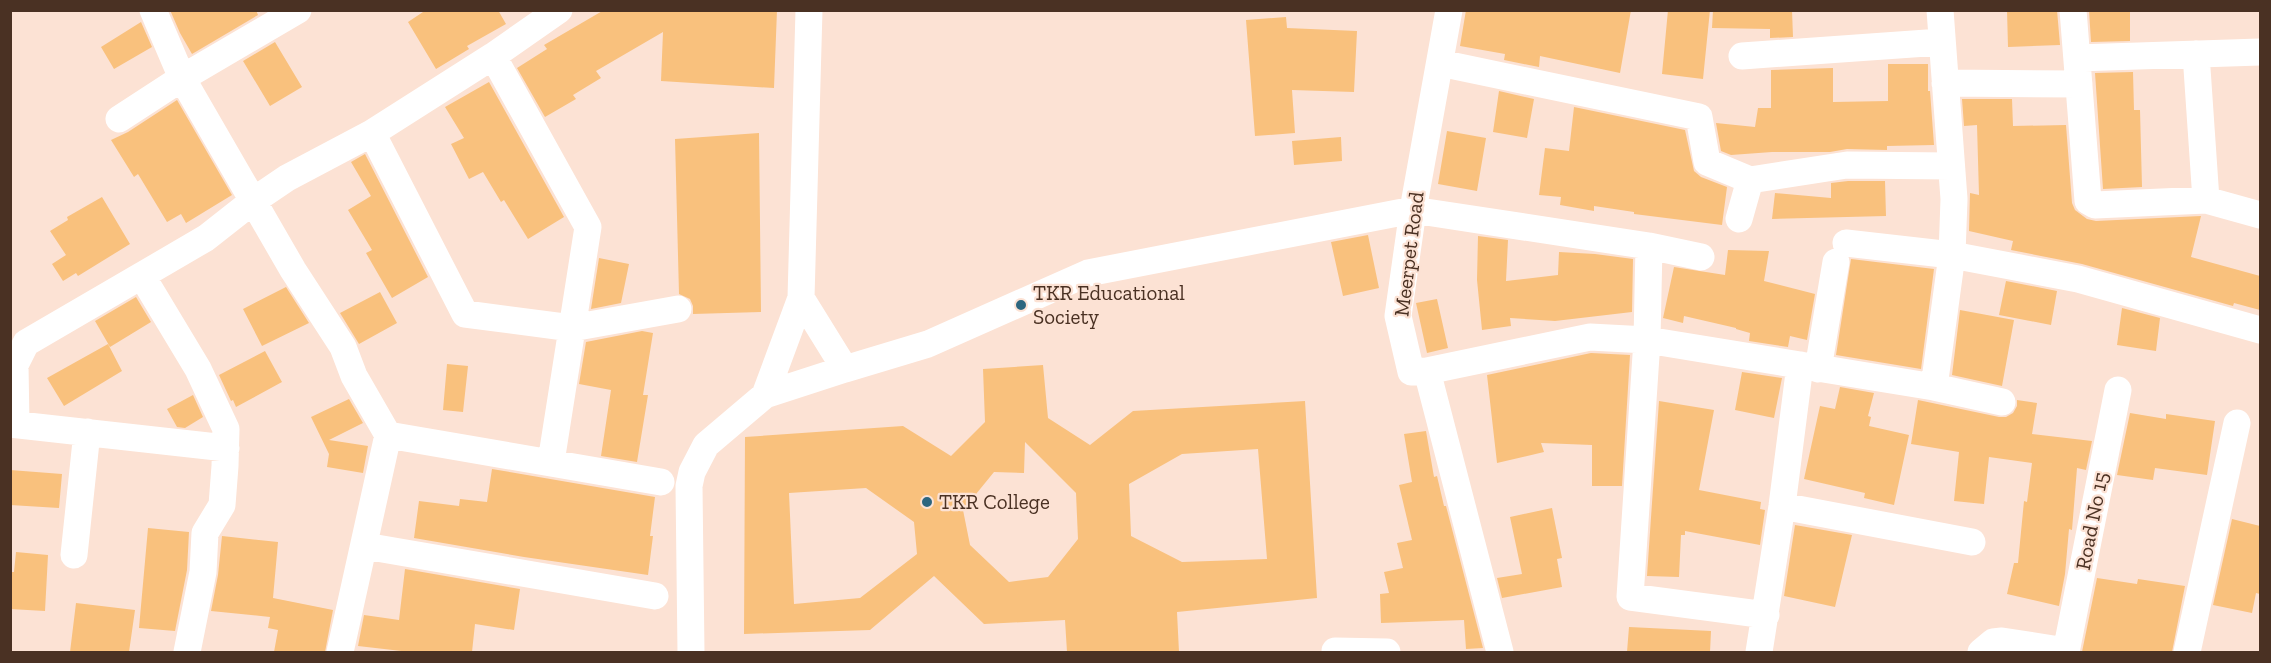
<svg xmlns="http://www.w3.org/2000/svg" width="2271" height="663" font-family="'Zilla Slab',serif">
<rect width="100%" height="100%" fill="#fce2d4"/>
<!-- building -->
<path fill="#f9c17d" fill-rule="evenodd" d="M 170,10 L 256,10 L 258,15 L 192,54 L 180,33 Z
M 426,10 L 498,10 L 506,24 L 467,46 L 469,49 L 436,69 L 408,22 Z
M 604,10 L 777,10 L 774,88 L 661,81 L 663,32 L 596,71 L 601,78 L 573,95 L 576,99 L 545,117 L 517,68 L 547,49 L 544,45 Z
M 1466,10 L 1631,10 L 1620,73 L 1540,56 L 1539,67 L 1504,60 L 1505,54 L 1460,46 Z
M 1668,10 L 1710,10 L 1703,79 L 1662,74 Z
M 1713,10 L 1792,10 L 1793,37 L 1770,38 L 1770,29 L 1712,28 Z
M 2007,10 L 2057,10 L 2060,45 L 2008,47 Z
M 2089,10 L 2130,10 L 2130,41 L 2091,42 Z
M 1286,17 L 1287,28 L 1357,31 L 1354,92 L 1292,90 L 1295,133 L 1255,136 L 1246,20 Z
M 141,22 L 152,47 L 114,69 L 101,47 Z
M 275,42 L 302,87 L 270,106 L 243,61 Z
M 1888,64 L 1928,64 L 1928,91 L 1930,91 L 1934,145 L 1887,146 L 1887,150 L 1847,149 L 1830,152 L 1772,152 L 1731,155 L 1721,151 L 1716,123 L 1755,127 L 1758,108 L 1771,108 L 1771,70 L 1833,68 L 1833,102 L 1888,101 Z
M 2133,72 L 2134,110 L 2140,110 L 2142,187 L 2103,189 L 2095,73 Z
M 489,82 L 564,217 L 528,239 L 504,200 L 501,202 L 483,172 L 469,179 L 451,144 L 464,138 L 445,107 Z
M 1499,91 L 1534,99 L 1527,138 L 1493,132 Z
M 1962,99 L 2012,99 L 2013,126 L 2066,125 L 2072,203 L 2075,210 L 2087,219 L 2096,221 L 2201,216 L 2191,257 L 2260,276 L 2260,310 L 2234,303 L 2233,306 L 2082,264 L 2011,250 L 2013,241 L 1969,231 L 1970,193 L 1979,195 L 1977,125 L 1964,126 Z
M 177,100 L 232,195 L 186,223 L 181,214 L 167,222 L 138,174 L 134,177 L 111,140 L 128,132 Z
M 1574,107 L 1685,130 L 1694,171 L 1701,177 L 1727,187 L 1722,225 L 1634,214 L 1634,212 L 1594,206 L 1594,211 L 1560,205 L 1561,197 L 1539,195 L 1545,148 L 1569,151 Z
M 1447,131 L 1486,138 L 1477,191 L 1438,184 Z
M 759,133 L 761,312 L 693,314 L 693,306 L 690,299 L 679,294 L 675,139 Z
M 1341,137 L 1342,161 L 1294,165 L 1292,141 Z
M 365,154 L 428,277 L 392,298 L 366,253 L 372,250 L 348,210 L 371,196 L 351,162 Z
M 1848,181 L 1885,181 L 1886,216 L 1772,219 L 1775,193 L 1831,198 L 1831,183 Z
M 102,197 L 130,244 L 78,276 L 76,273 L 63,281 L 52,264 L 66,255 L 50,231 L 68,220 L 67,217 Z
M 1368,235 L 1379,288 L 1343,296 L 1331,242 Z
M 1478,236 L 1508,240 L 1506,281 L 1558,275 L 1559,252 L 1595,254 L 1633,259 L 1632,312 L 1555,321 L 1510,318 L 1511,326 L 1482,330 L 1477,280 Z
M 1728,250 L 1769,251 L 1764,281 L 1815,294 L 1807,340 L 1790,336 L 1788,347 L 1749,341 L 1750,333 L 1736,329 L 1736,328 L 1684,316 L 1683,323 L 1663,318 L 1674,267 L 1725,275 Z
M 599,258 L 629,264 L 621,303 L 591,309 Z
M 1851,259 L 1934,269 L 1921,369 L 1836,355 Z
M 2006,281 L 2057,291 L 2051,325 L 1999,315 Z
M 286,287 L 309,323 L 262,346 L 243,309 Z
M 380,292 L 397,323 L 359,344 L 340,313 Z
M 136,297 L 151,322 L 110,347 L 95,321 Z
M 1437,299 L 1448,348 L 1427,353 L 1416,303 Z
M 2122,308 L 2160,318 L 2156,351 L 2117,345 Z
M 1960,310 L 2014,320 L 2002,386 L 1952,375 Z
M 642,331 L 653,333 L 643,395 L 648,395 L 637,462 L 601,456 L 611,390 L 579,384 L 586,342 Z
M 108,344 L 122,371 L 64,406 L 47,378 Z
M 265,351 L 282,382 L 236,407 L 233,400 L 231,401 L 219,375 Z
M 1591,353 L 1630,355 L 1622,486 L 1592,486 L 1592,445 L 1541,443 L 1544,452 L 1497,463 L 1487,375 Z
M 447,364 L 468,366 L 463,412 L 443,410 Z
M 1043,365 L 1048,418 L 1090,445 L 1133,411 L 1305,401 L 1317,598 L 1177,612 L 1179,652 L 1067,652 L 1065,620 L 984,624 L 934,576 L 870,630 L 744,634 L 745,437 L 903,426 L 951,456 L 985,422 L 983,369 ZM 1025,442 L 1076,493 L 1078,539 L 1048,577 L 1009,582 L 970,545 L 963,510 L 994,472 L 1024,473 ZM 1258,449 L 1267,559 L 1182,562 L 1131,536 L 1129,484 L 1182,454 ZM 866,488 L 914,522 L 917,554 L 860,598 L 794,604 L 789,493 Z
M 1742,372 L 1782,378 L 1774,418 L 1735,410 Z
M 1840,387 L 1874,393 L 1868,416 L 1871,417 L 1869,426 L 1909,435 L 1894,505 L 1864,498 L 1865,493 L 1804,479 L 1820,406 L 1835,409 Z
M 193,395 L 203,417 L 185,428 L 177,427 L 167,409 Z
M 349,399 L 363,423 L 329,440 L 368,446 L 363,473 L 327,467 L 329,454 L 311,417 Z
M 1918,400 L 1999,417 L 2006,417 L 2013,413 L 2017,406 L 2017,400 L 2037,403 L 2032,434 L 2092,441 L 2086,470 L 2077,468 L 2072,530 L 2069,529 L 2065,574 L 2059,606 L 2007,594 L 2014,563 L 2018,563 L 2024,501 L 2027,502 L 2032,463 L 1989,457 L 1984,504 L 1954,501 L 1959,452 L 1911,444 Z
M 1659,401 L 1714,410 L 1699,490 L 1761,502 L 1760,509 L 1765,510 L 1760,545 L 1685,531 L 1685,535 L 1681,535 L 1679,577 L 1647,576 Z
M 2130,413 L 2166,419 L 2166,414 L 2215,421 L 2207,475 L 2155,468 L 2153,480 L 2117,475 Z
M 1426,431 L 1434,477 L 1437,476 L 1444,506 L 1446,506 L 1483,648 L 1466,649 L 1464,620 L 1381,623 L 1380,594 L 1389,593 L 1384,572 L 1403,568 L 1397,543 L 1412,540 L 1399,485 L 1412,482 L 1404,434 Z
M 492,469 L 655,497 L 650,536 L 653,536 L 648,575 L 524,557 L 414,538 L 419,501 L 459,506 L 460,499 L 487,502 Z
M 10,470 L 62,474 L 59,508 L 10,505 Z
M 1552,508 L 1562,558 L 1557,559 L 1562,587 L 1502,598 L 1497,578 L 1522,574 L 1510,517 Z
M 2232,519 L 2260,526 L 2260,594 L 2256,593 L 2252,613 L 2213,605 Z
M 1795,525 L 1852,535 L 1835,607 L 1784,596 Z
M 148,528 L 189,532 L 187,570 L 175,631 L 139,628 Z
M 222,536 L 278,542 L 273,598 L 333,610 L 325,652 L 274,652 L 278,630 L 268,628 L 270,617 L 211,611 L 218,575 Z
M 16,552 L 48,555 L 45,611 L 10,609 L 10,572 L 14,572 Z
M 405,569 L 520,589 L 514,630 L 475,624 L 472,652 L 410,652 L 358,646 L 364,615 L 399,620 Z
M 2097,578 L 2137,584 L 2138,579 L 2185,586 L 2172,652 L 2082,652 Z
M 76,603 L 135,610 L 129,652 L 70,652 Z
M 1629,627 L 1711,631 L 1710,652 L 1627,652 Z"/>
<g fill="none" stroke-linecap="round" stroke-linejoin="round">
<!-- minor -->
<path stroke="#fff" stroke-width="27" d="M 153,10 L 182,78 L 293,270 L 343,347 L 354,376 L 388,435 L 340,652
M 1449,10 L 1413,210 L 1398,316 L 1411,372 L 1427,371 L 1500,652
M 2073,10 L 2088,201 L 2095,205 L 2206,200 L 2260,215
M 2196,54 L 2206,200
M 493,56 L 588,227 L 551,462
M 1742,56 L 1941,42
M 2077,58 L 2260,52
M 1440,63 L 1699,117 L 1707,162 L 1750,180
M 1945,83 L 2079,84
M 119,119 L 182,78 L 298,10
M 372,133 L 465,314 L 572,328 L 678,309
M 1739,219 L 1750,180 L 1847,165 L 1951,166
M 1846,243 L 1952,255 L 2078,279 L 2260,330
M 1649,246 L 1647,340 L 1630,597 L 1766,615
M 142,276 L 198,369 L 226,429 L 225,466 L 222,505 L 205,533 L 203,572 L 187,652
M 845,369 L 928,344 L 1088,273 L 1413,210 L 1649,246 L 1701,257
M 1818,369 L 1836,262
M 1427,371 L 1590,337 L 1647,340 L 1934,387 L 2002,402
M 1934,387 L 1952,255 L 1954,199 L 1940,10
M 765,395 L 801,298
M 10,424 L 226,448
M 16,424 L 15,365 L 26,343 L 206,238 L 253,201 L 287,178 L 372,133 L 493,56 L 559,10
M 388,435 L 661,482
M 1782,506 L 1972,542
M 365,546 L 655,596
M 74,555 L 87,432
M 1335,651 L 1387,652
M 691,652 L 689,486 L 692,472 L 706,445 L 765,395 L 845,369 L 801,298 L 809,10
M 1759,652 L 1782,506 L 1800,365
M 1981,652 L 1993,642 L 2002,641 L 2066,651
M 2066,652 L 2118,390
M 2187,652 L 2237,423"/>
</g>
<!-- markers -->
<g fill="#2d667f" stroke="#fce2d4" stroke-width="2">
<circle cx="1021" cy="305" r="6"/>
<circle cx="927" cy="502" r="6"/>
</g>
<g text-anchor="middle" stroke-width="4.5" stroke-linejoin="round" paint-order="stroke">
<!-- street labels -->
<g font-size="21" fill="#4a3123" stroke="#fce2d4">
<text transform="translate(1409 254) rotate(-83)" y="7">Meerpet Road</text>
<text transform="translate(2092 521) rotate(-79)" y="7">Road No 15</text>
</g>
<!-- poi labels -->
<g font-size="21" fill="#4a3123" stroke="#fce2d4" text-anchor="start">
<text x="1033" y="300">TKR Educational<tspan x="1033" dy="24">Society</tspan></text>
<text x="939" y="509">TKR College</text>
</g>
</g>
<!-- border -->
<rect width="2271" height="663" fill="none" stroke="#4a3123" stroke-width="24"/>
</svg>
